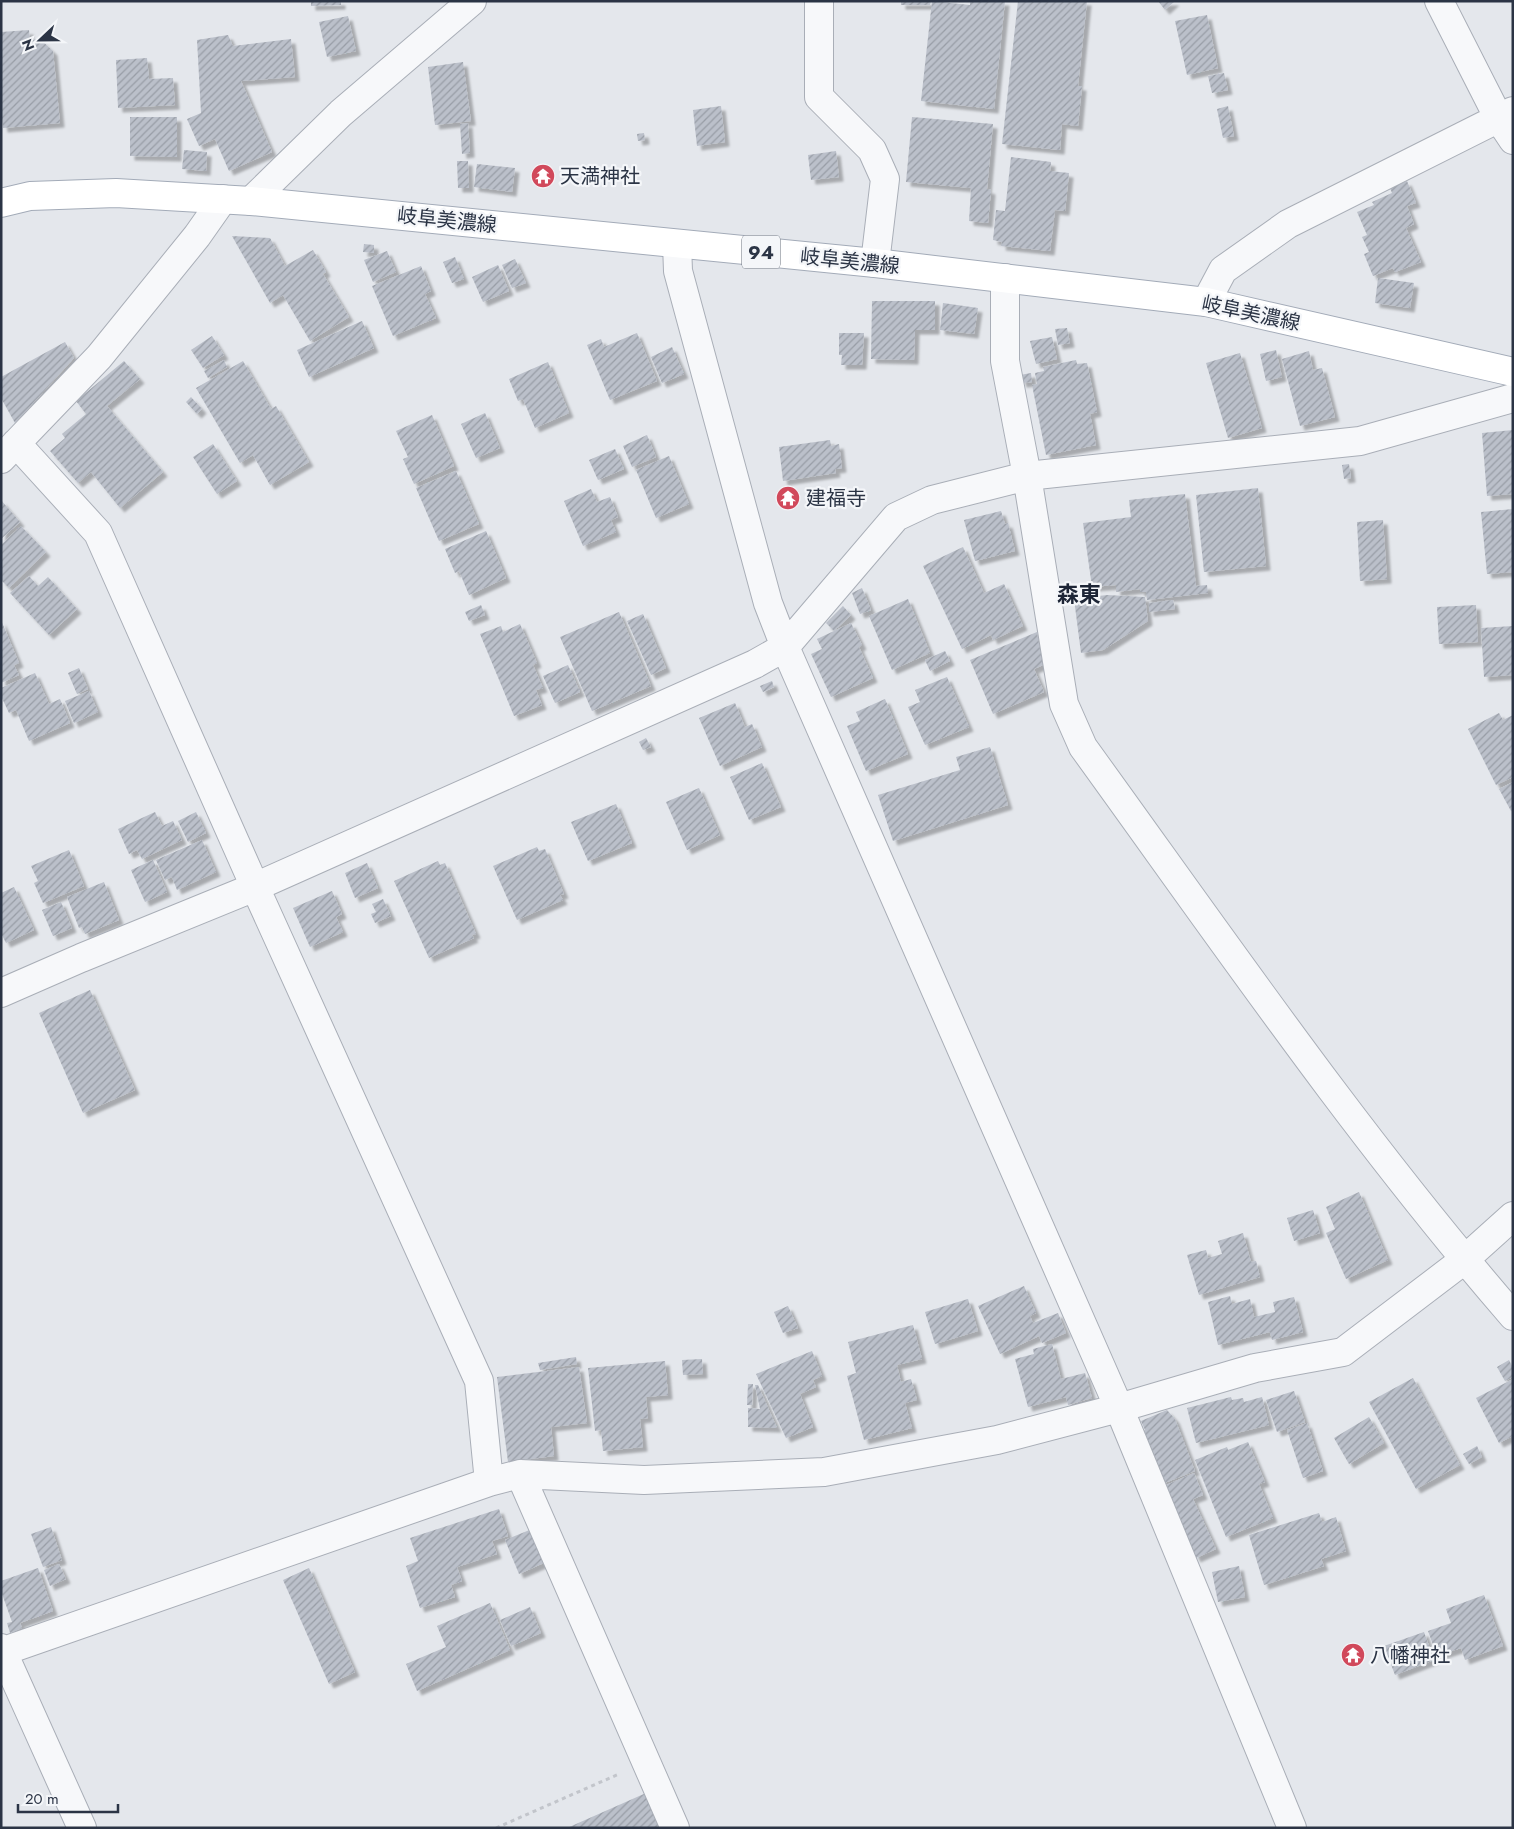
<svg xmlns="http://www.w3.org/2000/svg" width="1514" height="1829" font-family="Jost,'Noto Sans JP',sans-serif">
<defs>
<pattern id="building-hatch" width="6" height="6" patternUnits="userSpaceOnUse" patternTransform="scale(1.25)"><rect width="6" height="6" fill="#bbc0ca"/><path d="M-1 1l2-2M0 6l6-6M5 7l2-2" fill="none" stroke="#989da6"/></pattern>
<filter id="shadow"><feDropShadow dx="4.5" dy="4.5" stdDeviation="1" flood-color="#0004"/></filter>
</defs>
<rect width="100%" height="100%" fill="#e4e7ec"/>
<!-- building -->
<path fill="url(#building-hatch)" filter="url(#shadow)" d="M 311,1 L 341,1 L 341,5 L 311,6 Z
M 901,1 L 931,1 L 930,5 L 901,5 Z
M 932,1 L 970,5 L 970,1 L 1005,1 L 994,109 L 921,101 Z
M 1018,1 L 1087,1 L 1078,86 L 1082,86 L 1078,126 L 1062,124 L 1060,150 L 1002,144 Z
M 1158,1 L 1175,1 L 1165,10 Z
M 1207,15 L 1218,68 L 1187,75 L 1175,21 Z
M 348,16 L 356,51 L 327,57 L 319,22 Z
M 29,30 L 30,40 L 40,39 L 53,51 L 60,123 L 3,128 L 1,108 L 1,32 Z
M 228,35 L 233,46 L 291,39 L 295,77 L 241,81 L 272,152 L 229,171 L 215,139 L 199,146 L 187,119 L 201,113 L 197,40 Z
M 147,58 L 149,79 L 173,78 L 175,105 L 118,108 L 116,60 Z
M 463,62 L 471,121 L 435,125 L 428,67 Z
M 1224,73 L 1228,90 L 1212,93 L 1208,76 Z
M 721,106 L 725,142 L 697,146 L 693,110 Z
M 1228,106 L 1234,136 L 1223,138 L 1217,109 Z
M 130,117 L 177,117 L 177,157 L 130,156 Z
M 912,117 L 993,124 L 987,189 L 991,190 L 988,223 L 969,221 L 971,188 L 906,182 Z
M 468,123 L 470,153 L 462,154 L 460,124 Z
M 644,133 L 645,140 L 638,141 L 637,134 Z
M 184,150 L 207,152 L 206,171 L 182,169 Z
M 836,151 L 839,177 L 811,180 L 808,155 Z
M 1011,157 L 1051,162 L 1050,171 L 1069,173 L 1065,211 L 1055,210 L 1050,251 L 1001,246 L 1002,242 L 993,240 L 996,210 L 1005,211 Z
M 457,161 L 468,161 L 469,188 L 458,188 Z
M 477,164 L 515,168 L 512,192 L 474,187 Z
M 1407,181 L 1416,203 L 1407,206 L 1414,224 L 1406,228 L 1421,262 L 1395,272 L 1393,268 L 1373,276 L 1364,254 L 1369,252 L 1362,237 L 1367,235 L 1357,212 L 1374,205 L 1372,202 L 1392,193 L 1390,188 Z
M 232,236 L 270,238 L 285,266 L 313,250 L 326,272 L 323,274 L 349,317 L 310,341 L 283,295 L 270,303 Z
M 364,244 L 374,245 L 374,253 L 363,252 Z
M 387,251 L 396,272 L 373,282 L 364,260 Z
M 455,257 L 464,279 L 452,283 L 443,262 Z
M 515,259 L 526,283 L 512,288 L 502,265 Z
M 498,265 L 509,291 L 483,302 L 472,277 Z
M 421,266 L 431,291 L 425,294 L 436,318 L 393,336 L 372,286 Z
M 1378,278 L 1414,283 L 1410,308 L 1375,303 Z
M 872,301 L 935,301 L 935,330 L 915,330 L 914,360 L 871,359 Z
M 943,303 L 978,308 L 974,334 L 940,330 Z
M 362,321 L 374,348 L 309,377 L 297,350 Z
M 1067,328 L 1070,343 L 1058,345 L 1055,329 Z
M 637,333 L 657,381 L 610,400 L 587,345 L 601,339 L 604,347 Z
M 839,333 L 864,333 L 862,365 L 841,365 L 842,355 L 839,355 Z
M 212,336 L 224,355 L 203,368 L 191,350 Z
M 1052,337 L 1057,359 L 1036,364 L 1030,341 Z
M 65,342 L 74,358 L 15,423 L 1,398 L 1,377 Z
M 672,347 L 684,374 L 662,383 L 651,357 Z
M 1276,350 L 1282,377 L 1266,381 L 1260,354 Z
M 1309,351 L 1313,370 L 1322,368 L 1335,417 L 1300,426 L 1282,359 Z
M 1240,353 L 1262,428 L 1228,438 L 1206,363 Z
M 224,360 L 227,367 L 208,378 L 204,371 Z
M 1076,360 L 1077,364 L 1087,363 L 1097,412 L 1090,414 L 1096,445 L 1046,455 L 1032,385 L 1037,384 L 1035,373 L 1044,371 L 1043,367 Z
M 124,361 L 140,379 L 107,406 L 163,472 L 120,508 L 91,472 L 78,483 L 50,451 L 65,438 L 62,434 L 86,414 L 76,401 Z
M 243,361 L 271,409 L 276,406 L 309,462 L 270,485 L 253,455 L 240,463 L 196,388 Z
M 548,362 L 569,413 L 535,428 L 523,399 L 518,401 L 509,379 Z
M 1031,373 L 1032,382 L 1022,383 L 1020,375 Z
M 191,397 L 202,409 L 197,414 L 186,402 Z
M 485,413 L 500,448 L 476,458 L 461,424 Z
M 432,415 L 454,466 L 414,484 L 403,459 L 408,457 L 396,431 Z
M 1513,430 L 1513,494 L 1487,496 L 1482,433 Z
M 647,435 L 656,457 L 632,467 L 623,446 Z
M 830,440 L 831,446 L 839,444 L 842,468 L 835,469 L 836,473 L 783,481 L 779,447 Z
M 213,444 L 237,481 L 217,494 L 193,457 Z
M 615,449 L 624,469 L 598,480 L 589,460 Z
M 669,456 L 689,504 L 656,518 L 636,470 Z
M 1349,464 L 1351,478 L 1344,479 L 1342,465 Z
M 456,471 L 479,524 L 439,541 L 416,488 Z
M 1258,488 L 1266,566 L 1204,572 L 1196,495 Z
M 591,489 L 597,502 L 610,497 L 618,517 L 611,520 L 616,532 L 583,546 L 564,501 Z
M 1185,494 L 1196,586 L 1207,585 L 1208,593 L 1147,600 L 1146,592 L 1140,592 L 1140,589 L 1116,592 L 1116,585 L 1092,587 L 1083,523 L 1131,517 L 1129,500 Z
M 1,500 L 20,522 L 1,539 Z
M 1513,509 L 1513,572 L 1487,574 L 1481,512 Z
M 1001,511 L 1005,524 L 1008,523 L 1015,551 L 975,561 L 964,520 Z
M 1383,520 L 1387,579 L 1360,581 L 1357,522 Z
M 21,526 L 46,552 L 9,588 L 1,580 L 1,545 Z
M 486,531 L 506,578 L 469,595 L 459,571 L 455,573 L 445,549 Z
M 963,547 L 984,593 L 1004,584 L 1023,626 L 993,640 L 991,635 L 962,649 L 923,566 Z
M 29,576 L 38,586 L 48,577 L 77,609 L 49,635 L 10,593 Z
M 862,588 L 871,610 L 860,614 L 852,593 Z
M 1107,595 L 1145,597 L 1148,621 L 1103,650 L 1081,653 L 1074,599 Z
M 908,599 L 930,653 L 892,670 L 869,616 Z
M 1173,600 L 1175,609 L 1149,612 L 1149,603 Z
M 481,605 L 485,615 L 469,621 L 465,612 Z
M 1476,605 L 1478,642 L 1439,644 L 1437,607 Z
M 843,606 L 851,615 L 834,631 L 826,623 Z
M 619,612 L 651,686 L 592,711 L 560,637 Z
M 643,614 L 666,668 L 651,675 L 627,621 Z
M 1,620 L 19,663 L 14,665 L 19,675 L 1,683 Z
M 851,623 L 862,645 L 859,647 L 873,678 L 831,697 L 811,654 L 822,649 L 817,639 Z
M 520,624 L 537,663 L 533,665 L 543,688 L 536,690 L 542,705 L 514,716 L 480,634 L 501,626 L 503,632 Z
M 1513,626 L 1513,675 L 1484,677 L 1481,628 Z
M 1037,632 L 1043,665 L 1034,669 L 1044,692 L 993,714 L 970,660 Z
M 945,651 L 950,661 L 930,671 L 925,660 Z
M 568,665 L 580,692 L 555,703 L 543,676 Z
M 79,668 L 88,689 L 77,694 L 68,673 Z
M 35,673 L 49,704 L 60,699 L 70,723 L 29,741 L 16,710 L 9,713 L 1,696 L 1,688 Z
M 947,677 L 969,727 L 925,745 L 908,707 L 920,702 L 915,690 Z
M 772,681 L 774,687 L 763,692 L 760,686 Z
M 89,691 L 98,712 L 74,723 L 65,701 Z
M 885,699 L 908,754 L 866,771 L 847,726 L 860,721 L 856,712 Z
M 735,703 L 745,727 L 752,724 L 762,747 L 720,766 L 699,718 Z
M 1499,713 L 1503,720 L 1513,715 L 1513,777 L 1496,785 L 1468,729 Z
M 646,738 L 651,747 L 643,750 L 639,742 Z
M 990,747 L 1008,805 L 893,841 L 878,795 L 960,770 L 956,757 Z
M 762,763 L 781,807 L 749,820 L 730,777 Z
M 1513,782 L 1513,810 L 1511,811 L 1499,789 Z
M 699,788 L 720,835 L 687,850 L 666,802 Z
M 616,804 L 632,843 L 588,861 L 571,822 Z
M 155,812 L 162,826 L 173,821 L 182,840 L 142,859 L 137,850 L 129,854 L 118,829 Z
M 196,812 L 206,833 L 188,842 L 178,821 Z
M 202,840 L 216,872 L 177,890 L 172,877 L 165,880 L 156,860 Z
M 537,847 L 539,851 L 545,849 L 564,894 L 560,895 L 563,900 L 517,920 L 493,866 Z
M 69,850 L 84,886 L 43,903 L 34,883 L 38,881 L 31,866 Z
M 153,860 L 167,892 L 145,902 L 131,870 Z
M 438,861 L 440,865 L 445,863 L 476,934 L 472,935 L 474,938 L 429,958 L 394,881 Z
M 367,863 L 378,888 L 355,898 L 345,873 Z
M 104,882 L 119,920 L 85,934 L 82,927 L 79,928 L 67,897 Z
M 14,887 L 34,930 L 6,943 L 1,933 L 1,893 Z
M 332,891 L 342,914 L 336,917 L 343,932 L 310,947 L 293,908 Z
M 383,899 L 391,916 L 375,923 L 371,914 L 376,912 L 372,904 Z
M 61,902 L 72,928 L 53,936 L 42,910 Z
M 90,990 L 135,1090 L 83,1113 L 39,1013 Z
M 1359,1192 L 1388,1260 L 1346,1279 L 1326,1233 L 1335,1229 L 1326,1207 Z
M 1313,1210 L 1320,1233 L 1294,1241 L 1287,1218 Z
M 1243,1233 L 1251,1262 L 1256,1261 L 1260,1277 L 1199,1295 L 1187,1255 L 1206,1250 L 1208,1258 L 1222,1254 L 1218,1241 Z
M 1024,1286 L 1036,1313 L 1030,1316 L 1033,1323 L 1058,1313 L 1066,1333 L 1042,1343 L 1039,1336 L 1000,1354 L 978,1306 Z
M 1230,1296 L 1232,1304 L 1250,1299 L 1254,1317 L 1275,1312 L 1273,1302 L 1294,1297 L 1303,1332 L 1272,1340 L 1270,1332 L 1218,1345 L 1208,1302 Z
M 968,1299 L 978,1331 L 935,1344 L 925,1312 Z
M 788,1306 L 798,1328 L 783,1333 L 774,1312 Z
M 913,1325 L 922,1359 L 897,1365 L 901,1382 L 911,1379 L 917,1400 L 905,1403 L 912,1428 L 864,1440 L 847,1376 L 856,1373 L 848,1342 Z
M 1052,1344 L 1061,1379 L 1085,1373 L 1092,1398 L 1068,1405 L 1066,1397 L 1028,1407 L 1015,1359 L 1034,1354 L 1033,1349 Z
M 812,1351 L 822,1376 L 813,1380 L 816,1387 L 800,1394 L 813,1427 L 786,1438 L 756,1374 Z
M 576,1357 L 577,1364 L 540,1370 L 538,1363 Z
M 702,1359 L 703,1374 L 683,1375 L 682,1360 Z
M 1509,1360 L 1513,1368 L 1513,1377 L 1505,1381 L 1497,1367 Z
M 665,1361 L 668,1395 L 646,1397 L 648,1418 L 640,1419 L 643,1447 L 603,1451 L 601,1430 L 595,1431 L 588,1368 Z
M 579,1367 L 587,1423 L 551,1427 L 554,1456 L 508,1462 L 497,1377 Z
M 1413,1378 L 1460,1465 L 1416,1489 L 1369,1402 Z
M 1513,1379 L 1513,1436 L 1499,1443 L 1476,1398 Z
M 748,1384 L 753,1384 L 752,1405 L 747,1405 Z
M 755,1385 L 758,1385 L 777,1428 L 748,1427 L 748,1408 L 760,1409 Z
M 1294,1391 L 1305,1422 L 1277,1432 L 1266,1400 Z
M 1231,1397 L 1232,1400 L 1243,1398 L 1244,1402 L 1262,1397 L 1269,1425 L 1196,1443 L 1187,1408 Z
M 1167,1410 L 1175,1419 L 1195,1471 L 1162,1484 L 1141,1432 L 1145,1430 L 1141,1421 Z
M 1369,1417 L 1384,1443 L 1349,1464 L 1334,1438 Z
M 1307,1423 L 1323,1471 L 1303,1478 L 1287,1430 Z
M 1248,1442 L 1265,1482 L 1259,1484 L 1273,1518 L 1226,1537 L 1195,1460 L 1227,1447 L 1228,1450 Z
M 1477,1446 L 1482,1457 L 1469,1464 L 1463,1454 Z
M 1194,1473 L 1203,1495 L 1193,1499 L 1216,1549 L 1196,1558 L 1164,1486 Z
M 499,1509 L 508,1536 L 492,1541 L 497,1554 L 457,1567 L 462,1581 L 451,1585 L 455,1597 L 420,1608 L 406,1566 L 418,1561 L 410,1538 Z
M 1319,1513 L 1322,1522 L 1336,1517 L 1346,1551 L 1321,1559 L 1324,1566 L 1264,1585 L 1249,1535 Z
M 51,1527 L 62,1560 L 43,1567 L 31,1534 Z
M 532,1529 L 546,1562 L 519,1574 L 505,1540 Z
M 59,1564 L 66,1579 L 50,1586 L 44,1570 Z
M 1239,1566 L 1245,1597 L 1218,1602 L 1212,1572 Z
M 38,1568 L 53,1611 L 20,1623 L 22,1628 L 10,1633 L 7,1623 L 12,1622 L 1,1591 L 1,1581 Z
M 309,1568 L 355,1672 L 329,1684 L 283,1580 Z
M 1484,1595 L 1503,1646 L 1465,1660 L 1461,1648 L 1437,1656 L 1428,1631 L 1451,1623 L 1446,1609 Z
M 490,1603 L 510,1650 L 417,1691 L 406,1664 L 446,1647 L 437,1626 Z
M 530,1607 L 541,1633 L 511,1646 L 500,1620 Z
M 1424,1632 L 1434,1660 L 1395,1675 L 1384,1646 Z
M 646,1793 L 661,1828 L 567,1828 Z"/>
<g fill="none" stroke-linecap="round" stroke-linejoin="round">
<!-- street casing -->
<g stroke="#a9aeb7" stroke-width="30">
<path id="street" d="M 819,1 L 819,97 L 872,150 L 885,179 L 875,263
M 1439,1 L 1499,119 L 1513,140
M 251,201 L 341,113 L 472,1
M 677,244 L 678,271 L 768,603 L 785,647 L 1119,1408 L 1292,1828
M 1005,278 L 1005,361 L 1027,476 L 1064,704 L 1083,747 C 1222,939 1357,1136 1513,1316
M 1206,302 L 1223,270 L 1288,224 L 1513,111
M 16,443 L 98,533 L 255,887 L 479,1381 L 489,1482
M 1,459 L 99,357 L 197,236 L 223,199
M 1,993 L 81,958 L 255,887 L 755,664 L 785,647 L 896,517 L 932,500 L 1027,476 L 1360,441 L 1513,398
M 520,1474 L 675,1828
M 1,1648 L 82,1828
M 1,1652 L 489,1482 L 520,1474 L 644,1480 L 824,1472 L 997,1440 L 1119,1408 L 1255,1368 L 1343,1352 L 1464,1260 L 1513,1216"/>
</g>
<!-- primary casing -->
<g stroke="#a3abb8" stroke-width="30">
<path id="primary" d="M 1,203 L 30,196 L 116,193 L 251,201 L 875,263 L 1206,302 L 1513,372"/>
</g>
<!-- path -->
<path stroke="#c2c5cb" stroke-width="3" stroke-dasharray="4 4" stroke-linecap="butt" d="M 496,1828 L 619,1774"/>
<!-- street -->
<use href="#street" stroke="#f7f8fa" stroke-width="28"/>
<!-- primary -->
<use href="#primary" stroke="#fff" stroke-width="28"/>
</g>
<!-- icons -->
<defs>
<g id="temple-disc" transform="scale(1.25)"><circle r="9.5" fill="#d1495b" stroke="#f4f6f9"/><path d="M0-6L5-2H3V0L6.5 2.5H4V6H1.5V3h-3V6H-4V2.5H-6.5L-3 0V-2H-5Z" fill="#fff"/></g>
</defs>
<g fill-rule="evenodd">
<use href="#temple-disc" x="543" y="176"/>
<use href="#temple-disc" x="788" y="498"/>
<use href="#temple-disc" x="1353" y="1655"/>
</g>
<g text-anchor="middle" stroke-width="4.5" stroke-linejoin="round" paint-order="stroke">
<!-- shield labels -->
<rect fill="#f4f6f9" stroke="#676e7b" stroke-width="1" x="742" y="235.5" width="38" height="33" rx="4"/>
<g font-size="19" font-weight="bold" fill="#2b3445">
<text x="761" y="259">94</text>
</g>
<!-- poi labels -->
<g font-size="20" fill="#2b3445" stroke="#f4f6f9" text-anchor="start">
<text x="560" y="183">天満神社</text>
<text x="806" y="505">建福寺</text>
<text x="1370" y="1662">八幡神社</text>
</g>
<!-- street labels -->
<g font-size="20" fill="#2b3445" stroke="#f4f6f9">
<text transform="translate(447 220) rotate(6)" y="7">岐阜美濃線</text>
<text transform="translate(850 261) rotate(6)" y="7">岐阜美濃線</text>
<text transform="translate(1251 313) rotate(12)" y="7">岐阜美濃線</text>
</g>
<!-- quarter labels -->
<g font-size="22" font-weight="bold" fill="#1d2536" stroke="#f4f6f9">
<text x="1079" y="602">森東</text>
</g>
</g>
<!-- border -->
<rect width="1514" height="1829" fill="none" stroke="#2b3445" stroke-width="5"/>
<!-- north arrow -->
<g transform="translate(40 40) rotate(248)" stroke="#f4f6f9" stroke-width="4" paint-order="stroke">
<path d="M0-4L9 19L0 12L-9 19Z" fill="#2b3445"/>
<text y="-8" font-size="14" font-weight="bold" text-anchor="middle" fill="#2b3445">N</text>
</g>
<!-- scale -->
<path d="M18 1804v8h100v-8" fill="none" stroke="#2b3445" stroke-width="2.5"/>
<text x="25" y="1804" font-size="15" fill="#2b3445" stroke="#f4f6f9" stroke-width="4" paint-order="stroke">20 m</text>
</svg>
